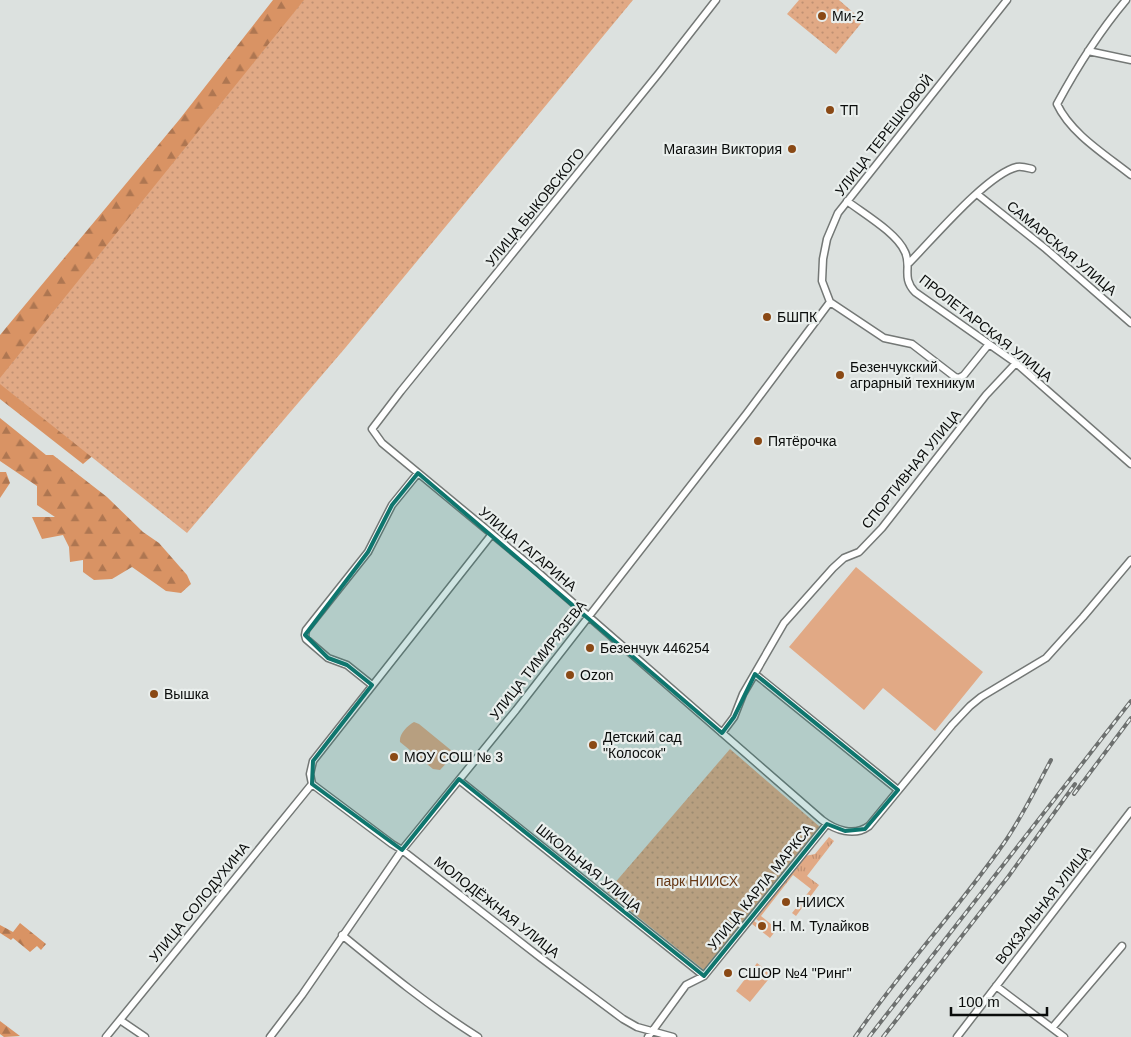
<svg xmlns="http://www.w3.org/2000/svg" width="1131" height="1037" font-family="Arial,sans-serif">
<defs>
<pattern id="grass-tufts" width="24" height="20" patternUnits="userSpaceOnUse" patternTransform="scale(1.25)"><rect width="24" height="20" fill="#e1a985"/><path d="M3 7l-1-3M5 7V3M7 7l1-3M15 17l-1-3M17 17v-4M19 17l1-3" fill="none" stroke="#c09072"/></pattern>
<pattern id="forest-firs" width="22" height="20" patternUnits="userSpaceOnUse" patternTransform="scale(1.25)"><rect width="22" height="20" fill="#d99364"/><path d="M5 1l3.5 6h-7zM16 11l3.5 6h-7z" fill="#ae7651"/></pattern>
<pattern id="park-dots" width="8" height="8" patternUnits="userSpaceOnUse" patternTransform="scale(1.25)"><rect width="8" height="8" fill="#e1a985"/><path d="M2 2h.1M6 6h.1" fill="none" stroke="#c09072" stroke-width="1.8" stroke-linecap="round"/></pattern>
</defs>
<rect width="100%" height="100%" fill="#dce1df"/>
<!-- grass -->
<path fill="url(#grass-tufts)" d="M 829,837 L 834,841 L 807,876 L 819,885 L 796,916 L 792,913 L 811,889 L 793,875 L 761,916 L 777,929 L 770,938 L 752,924 L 754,921 L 763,928 L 764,925 L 756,919 L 805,856 L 815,854 Z"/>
<!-- forest -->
<path fill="url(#forest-firs)" d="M 273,0 L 307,0 L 102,448 L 83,464 L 0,399 L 0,335 L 179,120 Z
M 0,418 L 46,455 L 53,455 L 107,497 L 143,532 L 159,543 L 187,575 L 191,584 L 181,593 L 166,591 L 132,567 L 112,579 L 94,580 L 83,572 L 83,560 L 70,562 L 69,547 L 63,535 L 42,539 L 32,517 L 55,517 L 37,505 L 37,486 L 0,461 Z
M 0,472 L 6,472 L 10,483 L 0,498 Z
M 20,923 L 46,944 L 41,950 L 37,946 L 30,952 L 13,938 L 11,940 L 0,933 L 0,925 L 13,932 Z
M 0,1021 L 20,1036 L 4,1037 L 0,1034 Z"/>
<!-- park -->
<path fill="url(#park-dots)" d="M 304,0 L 633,0 L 346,347 L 187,533 L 0,384 L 0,378 Z
M 799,0 L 839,0 L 863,21 L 836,54 L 787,14 Z
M 730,749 L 820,827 L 704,970 L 607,892 Z"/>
<!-- pitch -->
<path fill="#e1a985" d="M 856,567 L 983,672 L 935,731 L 883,688 L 864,710 L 789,647 Z
M 414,722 L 419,724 L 452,751 L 452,757 L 440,770 L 433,769 L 400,742 C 399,734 407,726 414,722 Z
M 757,963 L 772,975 L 750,1002 L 736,991 Z"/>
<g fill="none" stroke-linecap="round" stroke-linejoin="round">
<!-- street casing -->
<g stroke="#747876" stroke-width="9">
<path id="street" d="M 716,0 L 659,73 L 401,391 L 372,429 L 382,443 L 533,568 L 822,820 C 835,830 854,837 869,826 L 952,725 L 970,706 L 981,697 L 1046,658 L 1083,617 L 1131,560
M 1126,0 C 1099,32 1077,67 1057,104 C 1071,134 1106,155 1131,175
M 1088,51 L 1131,60
M 977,194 L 1046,249 L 1131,323
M 847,201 C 864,214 897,233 905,252 C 912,267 901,277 915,292 L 1016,363 L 1131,464
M 908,264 C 932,240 987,174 1017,167 C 1022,166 1028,168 1032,169
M 989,344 L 964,375 L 959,378 L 955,377 L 912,344 L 884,338 L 830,302 L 822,281 L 823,259 L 827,239 L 838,213 L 1007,0
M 755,674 L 898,790
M 372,685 L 347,665 L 328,658 L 306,639 L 305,635 L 306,630 L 368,552 L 392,505 L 418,473
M 722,733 L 734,717 L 743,694 L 784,623 L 833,568 L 844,558 L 859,552 L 882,528 L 986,395 L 1016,363
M 459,780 L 704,976
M 312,784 L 392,844 L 402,850 L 541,958 L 623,1019 L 637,1027 L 673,1037
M 312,784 L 310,774 L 313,761 L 492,534
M 342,935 C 386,971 430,1007 478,1037
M 996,986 L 1064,1037
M 120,1020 L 145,1037
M 1052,1028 L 1122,946
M 106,1037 L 312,784
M 270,1037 L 302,995 L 402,850 L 516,710 L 747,413 L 830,302
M 648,1037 L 686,985 L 704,976 L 827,824
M 957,1037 L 1131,811"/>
</g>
<!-- street -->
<use href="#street" stroke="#fff" stroke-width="6"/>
<!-- rail casing -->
<g stroke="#6d706f" stroke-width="4">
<path id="rail" d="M 1074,794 L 1131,718
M 855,1037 C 901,970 957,910 1004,843 C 1022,817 1036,788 1051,760
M 869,1037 L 1131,701
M 883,1037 L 1008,877 L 1075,784"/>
</g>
<!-- rail -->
<use href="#rail" stroke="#e9eeec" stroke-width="2" stroke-dasharray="5.5" stroke-linecap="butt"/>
</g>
<!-- marked area -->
<path fill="#0f766e" fill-opacity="0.2" stroke="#0f766e" stroke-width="4" stroke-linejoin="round" d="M 418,473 L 722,733 L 734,717 L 755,674 L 898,790 L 865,829 L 845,831 L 827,824 L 704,976 L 459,779 L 402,850 L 312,784 L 313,761 L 372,685 L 347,665 L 328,658 L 305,635 L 368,552 L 392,505 Z"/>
<!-- markers -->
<g fill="#8a4915" stroke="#e9eeec" stroke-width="2">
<circle cx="822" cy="16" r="5"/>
<circle cx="830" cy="110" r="5"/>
<circle cx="792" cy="149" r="5"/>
<circle cx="767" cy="317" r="5"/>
<circle cx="840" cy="375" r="5"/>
<circle cx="758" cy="441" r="5"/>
<circle cx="590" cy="648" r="5"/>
<circle cx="570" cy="675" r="5"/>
<circle cx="154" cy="694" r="5"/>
<circle cx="593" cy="745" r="5"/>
<circle cx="394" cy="757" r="5"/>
<circle cx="786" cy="902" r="5"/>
<circle cx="762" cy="926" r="5"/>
<circle cx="728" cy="973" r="5"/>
</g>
<g text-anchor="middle" stroke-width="4.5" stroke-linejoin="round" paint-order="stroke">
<!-- poi labels -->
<g font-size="14" fill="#0a0c0b" stroke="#e9eeec" text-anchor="start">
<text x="832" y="21">Ми-2</text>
<text x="840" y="115">ТП</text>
<text x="782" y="154" text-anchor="end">Магазин Виктория</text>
<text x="777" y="322">БШПК</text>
<text x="850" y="372">Безенчукский<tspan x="850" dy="16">аграрный техникум</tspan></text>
<text x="768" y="446">Пятёрочка</text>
<text x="600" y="653">Безенчук 446254</text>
<text x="580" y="680">Ozon</text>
<text x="164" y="699">Вышка</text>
<text x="603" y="742">Детский сад<tspan x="603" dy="16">"Колосок"</tspan></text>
<text x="404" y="762">МОУ СОШ № 3</text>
<text x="796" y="907">НИИСХ</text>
<text x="772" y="931">Н. М. Тулайков</text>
<text x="738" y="978">СШОР №4 "Ринг"</text>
</g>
<!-- street labels -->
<g font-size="14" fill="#0a0c0b" stroke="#e9eeec">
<text transform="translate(884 135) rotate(-52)" y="5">УЛИЦА ТЕРЕШКОВОЙ</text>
<text transform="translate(535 207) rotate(-51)" y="5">УЛИЦА БЫКОВСКОГО</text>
<text transform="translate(1062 248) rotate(40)" y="5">САМАРСКАЯ УЛИЦА</text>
<text transform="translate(986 328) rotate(38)" y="5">ПРОЛЕТАРСКАЯ УЛИЦА</text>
<text transform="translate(911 469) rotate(-51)" y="5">СПОРТИВНАЯ УЛИЦА</text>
<text transform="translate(528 549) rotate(40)" y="5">УЛИЦА ГАГАРИНА</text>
<text transform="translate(538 660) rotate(-52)" y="5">УЛИЦА ТИМИРЯЗЕВА</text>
<text transform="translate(589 868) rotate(39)" y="5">ШКОЛЬНАЯ УЛИЦА</text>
<text transform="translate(760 887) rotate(-51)" y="5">УЛИЦА КАРЛА МАРКСА</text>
<text transform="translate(199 902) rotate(-51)" y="5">УЛИЦА СОЛОДУХИНА</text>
<text transform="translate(1043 905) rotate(-52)" y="5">ВОКЗАЛЬНАЯ УЛИЦА</text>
<text transform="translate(497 907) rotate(38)" y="5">МОЛОДЁЖНАЯ УЛИЦА</text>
</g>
<!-- park labels -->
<g font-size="14" fill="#683916" stroke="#e9eeec">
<text x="697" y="886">парк НИИСХ</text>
</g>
</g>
<!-- scale -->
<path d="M951 1007v8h96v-8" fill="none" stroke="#0a0c0b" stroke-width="2.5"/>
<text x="958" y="1007" font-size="15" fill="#0a0c0b" stroke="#e9eeec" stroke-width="4" paint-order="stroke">100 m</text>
</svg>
